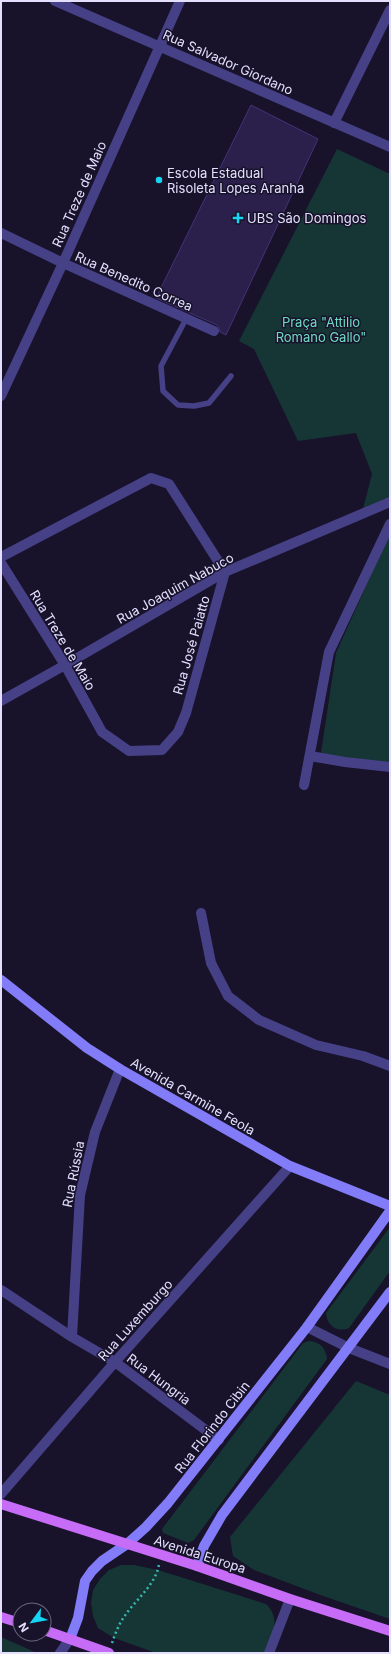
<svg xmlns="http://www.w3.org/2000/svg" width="391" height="1654" font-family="Inter,sans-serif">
<rect width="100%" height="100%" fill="#18132b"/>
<!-- green -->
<path fill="#163535" d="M 337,149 L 390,174 L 390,501 L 362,513 L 372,474 L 356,433 L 298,441 L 254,349 L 239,341 Z
M 390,533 L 390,765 L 321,753 L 336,653 Z
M 390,1227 L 390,1271 L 349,1328 C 337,1333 327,1326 326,1313 Z
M 309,1341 C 320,1342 326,1348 327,1359 L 194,1540 L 188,1543 L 163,1533 L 162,1529 L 303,1343 Z
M 356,1381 L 390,1395 L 390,1619 L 323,1596 L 254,1570 L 233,1556 L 230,1537 Z
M 121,1565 L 134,1565 L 158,1570 L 266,1604 C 282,1620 272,1634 265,1653 L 156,1653 L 114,1638 L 98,1628 L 93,1616 L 91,1603 L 93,1590 L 100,1579 L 109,1570 Z
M 1,1637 L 37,1653 L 1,1653 Z"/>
<!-- building -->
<path fill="#2a204b" stroke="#433476" d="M 251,105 L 318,139 L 226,335 L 220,332 L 219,328 L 217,325 L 156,298 Z"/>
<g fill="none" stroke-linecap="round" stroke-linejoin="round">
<!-- path -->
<path stroke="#38b8b4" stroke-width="2.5" stroke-dasharray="2 3" stroke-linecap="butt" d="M 112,1643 C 115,1634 119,1624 124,1617 C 135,1600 156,1585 159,1564"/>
<!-- service -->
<path stroke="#464187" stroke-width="5.5" d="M 186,319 L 161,366 L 163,391 L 178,405 L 194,406 L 209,403 L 231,376"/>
<!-- minor -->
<path stroke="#464187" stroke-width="10" d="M 55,1 L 390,147
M 334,123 L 390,10
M 1,233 L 63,263 L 214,331
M 1,396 L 63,263 L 180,1
M 1,557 L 151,478 L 169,484 L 225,572 L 186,713 L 178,732 L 162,750 L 129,751 L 102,732 L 65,665 L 1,563
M 1,701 L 65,665 L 225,572 L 390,502
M 310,756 L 345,762 L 390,767
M 304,785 L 329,652 L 390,524
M 201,913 L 211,963 L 228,996 L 259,1020 L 316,1045 L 363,1056 L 390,1066
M 1,1290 L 72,1337 L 115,1362 L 219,1440
M 307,1327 L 349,1348 L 390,1364
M 72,1337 L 80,1195 L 95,1132 L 120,1069
M 1,1494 L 115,1362 L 290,1166
M 269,1653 L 290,1599"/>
<!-- tertiary -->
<path stroke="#464187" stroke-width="10" d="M 60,1653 L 70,1639"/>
<!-- secondary -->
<path stroke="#837cf8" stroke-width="10" d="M 1,980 L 87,1048 L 120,1069 L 290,1166 L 390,1206
M 197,1566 L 204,1546 L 222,1515 L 390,1292
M 70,1639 L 78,1618 L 85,1581 L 92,1571 L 102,1561 L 127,1544 L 146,1527 L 168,1503 L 307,1327 L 390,1211"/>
<!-- primary -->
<path stroke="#c76cf7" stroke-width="10" d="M 1,1504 L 197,1566 L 290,1599 L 390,1631
M 1,1617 L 20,1623
M 44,1630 L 109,1653"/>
</g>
<!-- markers -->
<g fill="#16d5f2" stroke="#18132b" stroke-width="1.5">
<circle cx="159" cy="180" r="4"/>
<path d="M236 212h4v4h4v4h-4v4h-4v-4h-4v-4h4z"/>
</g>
<g text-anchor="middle" stroke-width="3" stroke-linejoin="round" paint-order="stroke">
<!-- street labels -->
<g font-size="13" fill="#e3dffd" stroke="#18132b">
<text transform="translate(228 62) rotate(24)" y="5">Rua Salvador Giordano</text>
<text transform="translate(79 194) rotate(-66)" y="5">Rua Treze de Maio</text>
<text transform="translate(134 281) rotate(24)" y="5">Rua Benedito Correa</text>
<text transform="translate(175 588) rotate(-29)" y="5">Rua Joaquim Nabuco</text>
<text transform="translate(63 640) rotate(59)" y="5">Rua Treze de Maio</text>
<text transform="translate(191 645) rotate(-74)" y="5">Rua José Paiatto</text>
<text transform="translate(193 1096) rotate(30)" y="5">Avenida Carmine Feola</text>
<text transform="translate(73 1174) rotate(-79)" y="5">Rua Rússia</text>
<text transform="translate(135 1320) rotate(-48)" y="5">Rua Luxemburgo</text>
<text transform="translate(159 1379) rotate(37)" y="5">Rua Hungria</text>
<text transform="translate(212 1427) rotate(-52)" y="5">Rua Florindo Cibin</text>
<text transform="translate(200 1554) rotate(18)" y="5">Avenida Europa</text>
</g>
<!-- poi labels -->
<g font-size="13" fill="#e3dffd" stroke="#18132b" text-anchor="start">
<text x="167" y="178">Escola Estadual<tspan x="167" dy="15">Risoleta Lopes Aranha</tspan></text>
<text x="247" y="223">UBS São Domingos</text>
</g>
<!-- park labels -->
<g font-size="13" fill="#6ddbc3" stroke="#18132b">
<text x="321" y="327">Praça "Attilio<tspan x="321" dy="15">Romano Gallo"</tspan></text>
</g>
</g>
<!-- border -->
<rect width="391" height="1654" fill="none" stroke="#e3dffd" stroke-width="4"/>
<!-- north arrow -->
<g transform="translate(32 1622) rotate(238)"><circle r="19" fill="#18132b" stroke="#69657f"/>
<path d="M0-3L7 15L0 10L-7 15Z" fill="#16d5f2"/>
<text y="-6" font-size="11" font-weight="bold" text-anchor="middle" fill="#e3dffd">N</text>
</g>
</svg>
